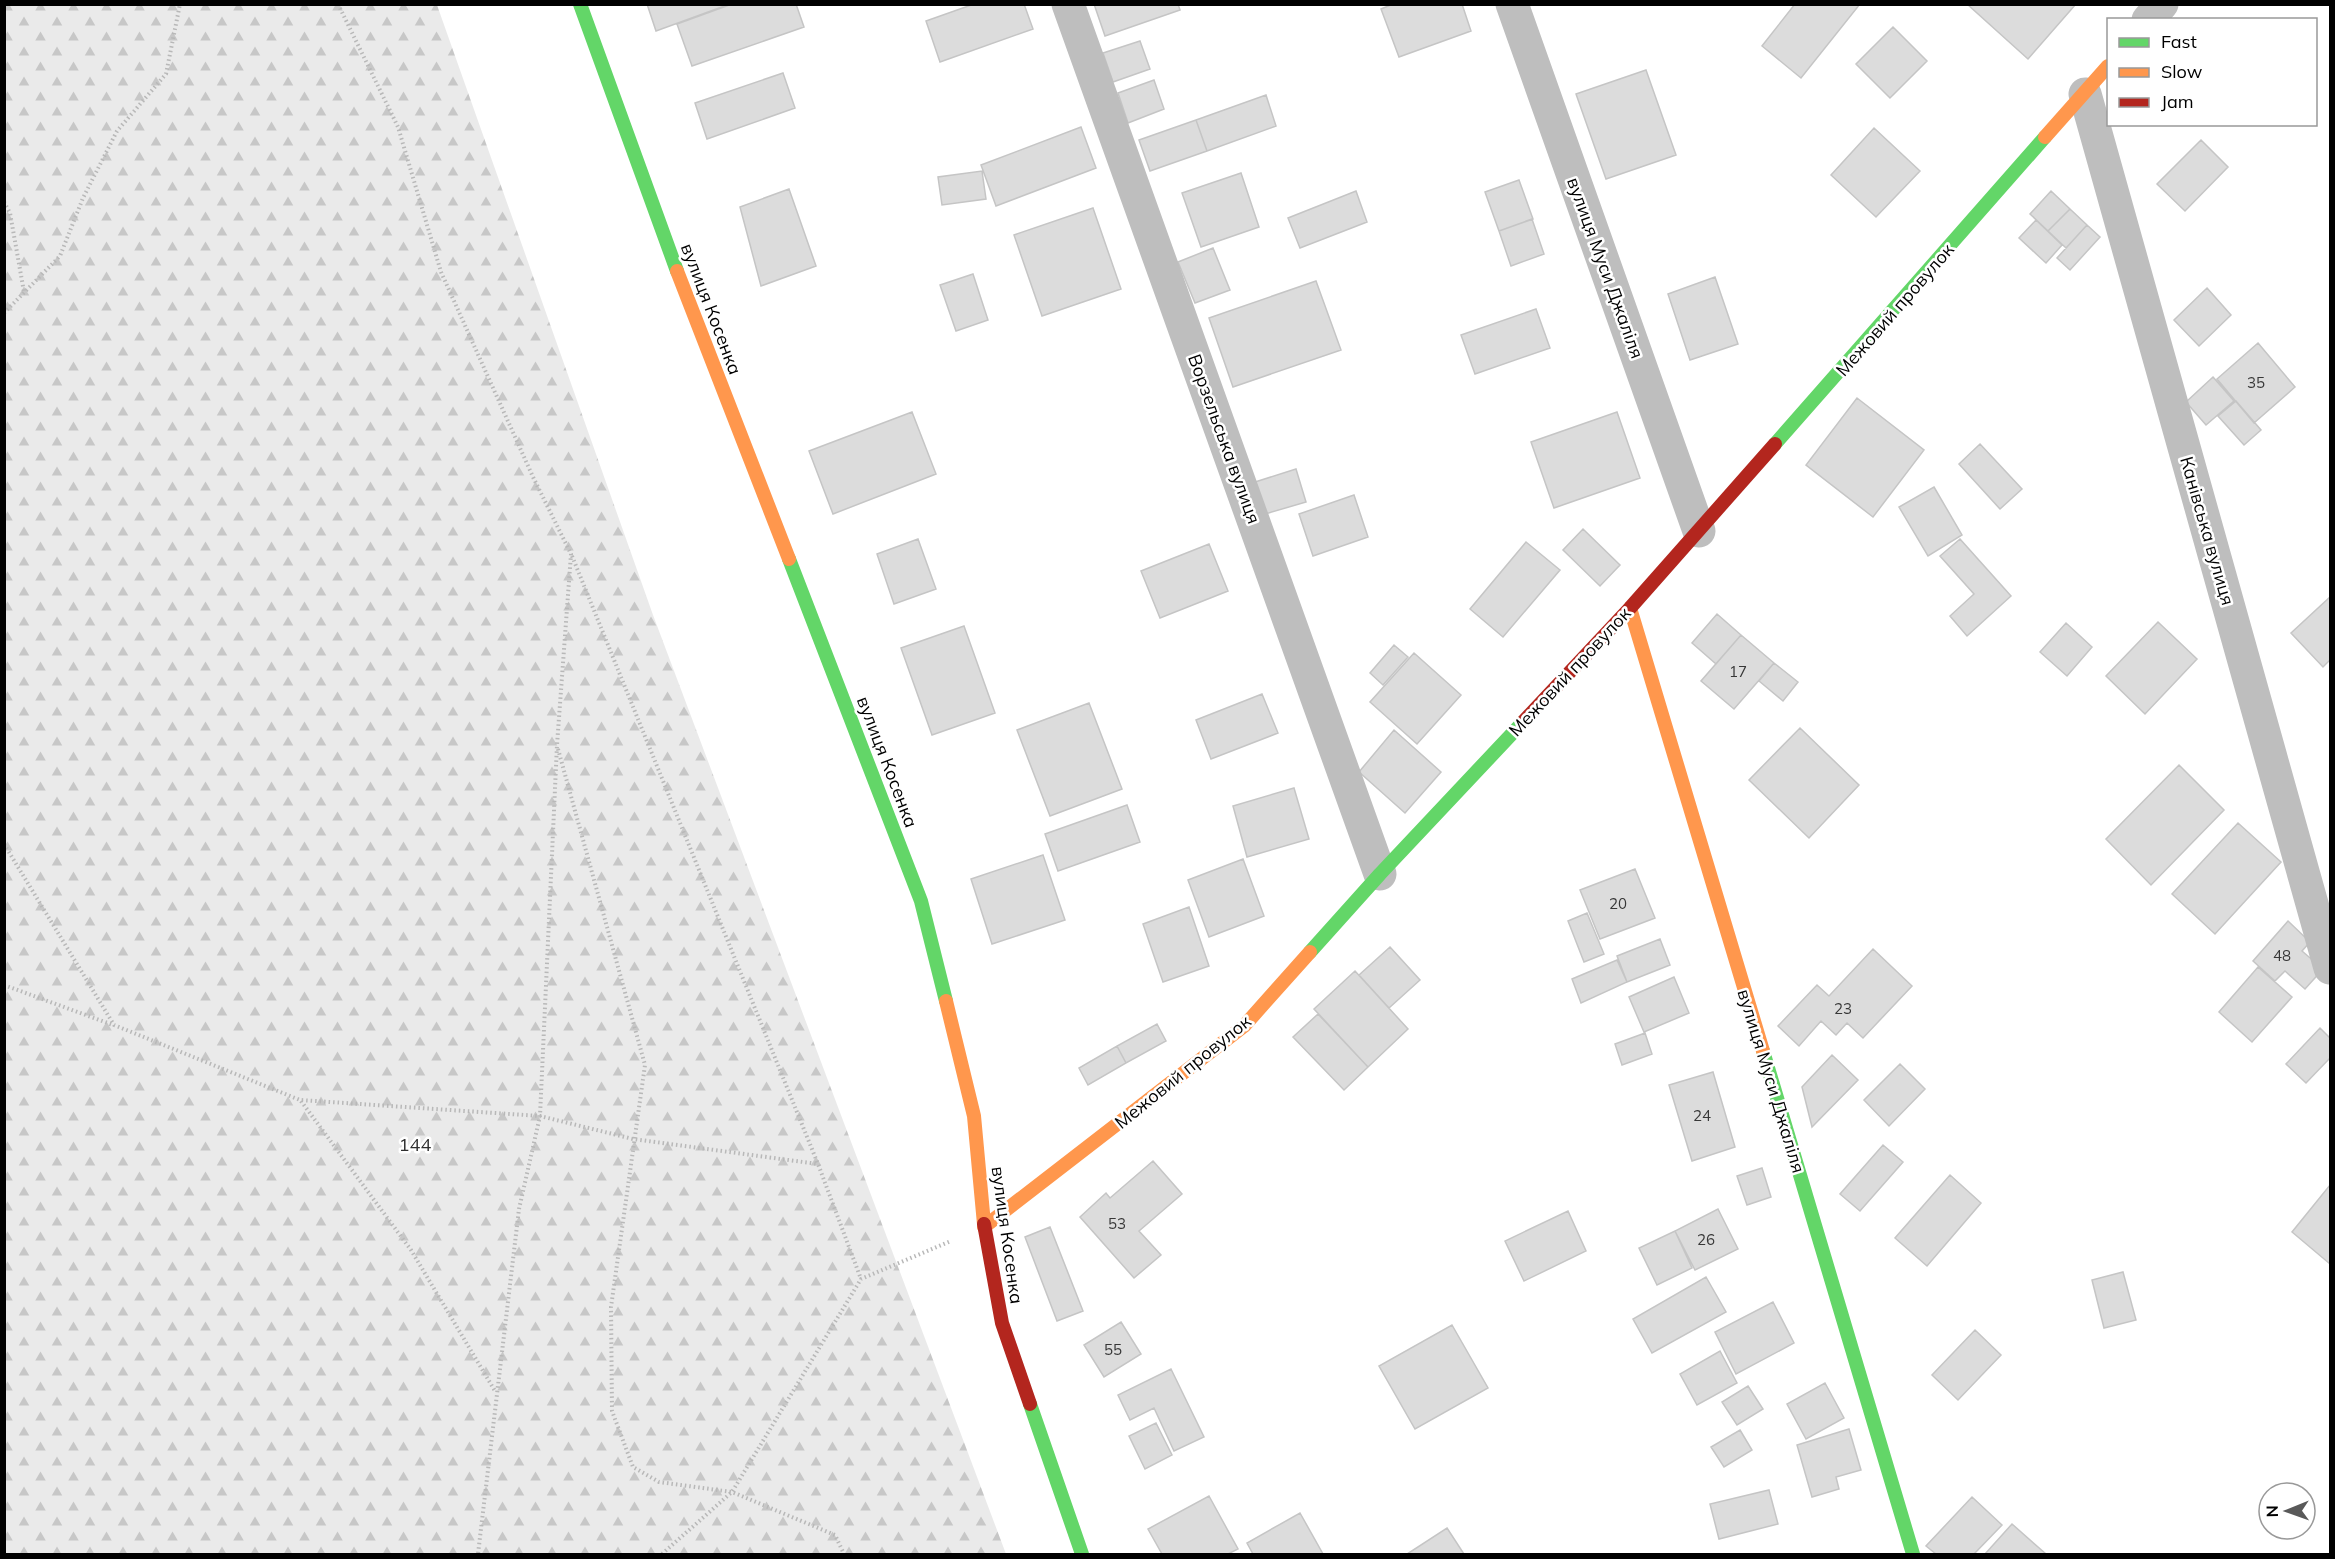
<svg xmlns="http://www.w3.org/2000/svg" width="2335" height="1559" font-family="Mulish,sans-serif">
<defs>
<pattern id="forest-firs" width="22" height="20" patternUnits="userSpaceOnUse" patternTransform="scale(1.5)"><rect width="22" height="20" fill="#eaeaea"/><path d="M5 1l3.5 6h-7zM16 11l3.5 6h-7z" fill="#c7c7c7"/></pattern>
</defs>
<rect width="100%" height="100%" fill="#fff"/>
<!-- forest -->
<path fill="url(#forest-firs)" d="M 5,4 L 437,5 L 653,615 L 1006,1554 L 5,1554 Z"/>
<!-- building -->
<path fill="#dcdcdc" stroke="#c5c5c5" stroke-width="1.5" d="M 647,4 L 730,4 L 656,31 Z
M 732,4 L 796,4 L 804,27 L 692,66 L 677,24 Z
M 974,4 L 1024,4 L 1033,29 L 940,62 L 926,21 Z
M 1094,4 L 1178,4 L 1180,10 L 1105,36 Z
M 1393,4 L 1462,4 L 1471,31 L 1399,57 L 1381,9 Z
M 1795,4 L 1860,4 L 1801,78 L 1762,46 Z
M 1967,4 L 2076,4 L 2028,59 Z
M 1893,27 L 1927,61 L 1890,98 L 1856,64 Z
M 1140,41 L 1150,69 L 1113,82 L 1103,53 Z
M 1646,70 L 1676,155 L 1606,179 L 1576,94 Z
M 783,73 L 795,108 L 707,139 L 695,103 Z
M 1154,80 L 1164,109 L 1128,123 L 1118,93 Z
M 1266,95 L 1276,126 L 1207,151 L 1196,120 Z
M 1196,120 L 1207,151 L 1150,171 L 1139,140 Z
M 1081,127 L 1096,168 L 996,206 L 981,165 Z
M 1874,128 L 1920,171 L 1876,217 L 1831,175 Z
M 2201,140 L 2228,167 L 2185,211 L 2157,184 Z
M 982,171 L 986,199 L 942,205 L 938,177 Z
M 1241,173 L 1259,227 L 1201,247 L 1182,193 Z
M 1519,180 L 1533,219 L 1499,231 L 1485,192 Z
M 789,189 L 816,266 L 761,286 L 740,207 Z
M 1356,191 L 1367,222 L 1300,248 L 1288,218 Z
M 2051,191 L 2070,209 L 2048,231 L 2030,214 Z
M 1093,208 L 1121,289 L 1042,316 L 1014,235 Z
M 2070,209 L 2087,225 L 2066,248 L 2048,231 Z
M 1532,219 L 1544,254 L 1511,266 L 1499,231 Z
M 2036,220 L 2062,245 L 2046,263 L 2019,238 Z
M 2087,225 L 2100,237 L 2070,270 L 2057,258 Z
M 1213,248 L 1230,290 L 1195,303 L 1178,262 Z
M 973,274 L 988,320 L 956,331 L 940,285 Z
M 1715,277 L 1738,344 L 1690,360 L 1668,294 Z
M 1316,281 L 1341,350 L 1233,387 L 1209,318 Z
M 2207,288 L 2231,315 L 2199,346 L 2174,320 Z
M 1536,309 L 1550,348 L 1475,374 L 1461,335 Z
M 2258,343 L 2295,387 L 2254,423 L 2217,379 Z
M 2213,377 L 2234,401 L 2206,425 L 2186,402 Z
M 1857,398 L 1924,450 L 1873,517 L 1806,465 Z
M 2236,401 L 2261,430 L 2244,445 L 2218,416 Z
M 912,412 L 936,474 L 833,514 L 809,451 Z
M 1617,412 L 1640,478 L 1554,508 L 1531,442 Z
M 1980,444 L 2022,489 L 2000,509 L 1959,464 Z
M 1296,469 L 1306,502 L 1265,514 L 1255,482 Z
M 1934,487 L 1962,535 L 1928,556 L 1899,507 Z
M 1354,495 L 1368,537 L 1313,556 L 1299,514 Z
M 1583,529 L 1620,565 L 1600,586 L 1563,550 Z
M 918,539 L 936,589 L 894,604 L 877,554 Z
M 1960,539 L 2011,596 L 1967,636 L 1950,616 L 1974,594 L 1940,556 Z
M 1526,542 L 1560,570 L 1503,637 L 1470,609 Z
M 1209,544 L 1228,591 L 1160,618 L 1141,571 Z
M 2330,597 L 2330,660 L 2323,667 L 2291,633 Z
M 1717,614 L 1741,635 L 1716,664 L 1692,643 Z
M 2158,622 L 2197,659 L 2145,714 L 2106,676 Z
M 2066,623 L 2092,647 L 2067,676 L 2040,652 Z
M 964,626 L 995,713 L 932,735 L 901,648 Z
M 1741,635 L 1774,663 L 1734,709 L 1701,681 Z
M 1394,645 L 1408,657 L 1383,685 L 1370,673 Z
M 1414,653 L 1461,695 L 1417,744 L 1370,702 Z
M 1774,663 L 1798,682 L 1783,701 L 1759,681 Z
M 1262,694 L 1278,733 L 1211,759 L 1196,720 Z
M 1089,703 L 1122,789 L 1050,816 L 1017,730 Z
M 1800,728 L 1859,785 L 1809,838 L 1749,780 Z
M 1394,730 L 1441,772 L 1405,813 L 1359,772 Z
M 2179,765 L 2224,810 L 2151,885 L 2106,839 Z
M 1294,788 L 1309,839 L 1247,857 L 1233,806 Z
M 1127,805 L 1140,842 L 1058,871 L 1045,834 Z
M 2238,823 L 2281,862 L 2215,934 L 2172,894 Z
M 1043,855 L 1065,920 L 992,944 L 971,879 Z
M 1243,859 L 1264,916 L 1209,937 L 1188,880 Z
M 1635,869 L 1655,918 L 1600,939 L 1580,890 Z
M 1189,907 L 1209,966 L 1163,982 L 1143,924 Z
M 1587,913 L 1604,954 L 1584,962 L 1568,921 Z
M 2288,921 L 2310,942 L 2302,951 L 2323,969 L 2305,989 L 2285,971 L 2275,981 L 2253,961 Z
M 1660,939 L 1670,965 L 1627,982 L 1617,956 Z
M 1390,947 L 1420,980 L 1389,1008 L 1359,975 Z
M 1873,949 L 1912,986 L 1863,1038 L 1847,1023 L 1836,1035 L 1821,1021 L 1799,1046 L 1778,1026 L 1817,985 L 1829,996 Z
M 1617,960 L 1627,982 L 1581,1003 L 1572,979 Z
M 2258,967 L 2292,997 L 2252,1042 L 2219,1012 Z
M 1355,971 L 1408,1029 L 1368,1067 L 1314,1009 Z
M 1674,977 L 1689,1013 L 1644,1032 L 1629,997 Z
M 1318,1014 L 1368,1067 L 1344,1090 L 1293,1037 Z
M 1157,1024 L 1166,1041 L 1126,1063 L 1117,1046 Z
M 2320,1028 L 2330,1038 L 2330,1058 L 2306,1083 L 2286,1064 Z
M 1645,1033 L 1652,1054 L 1622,1065 L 1615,1044 Z
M 1117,1046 L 1126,1063 L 1088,1085 L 1079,1068 Z
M 1832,1055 L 1858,1080 L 1812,1127 L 1802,1087 Z
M 1900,1064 L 1925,1089 L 1889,1126 L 1864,1100 Z
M 1713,1072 L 1735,1147 L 1692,1161 L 1669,1085 Z
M 1883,1145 L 1903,1162 L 1860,1211 L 1840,1194 Z
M 1153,1161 L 1182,1194 L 1139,1231 L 1161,1255 L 1134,1278 L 1080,1217 L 1106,1193 L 1110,1198 Z
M 1762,1168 L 1771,1197 L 1747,1205 L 1737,1176 Z
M 1950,1175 L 1981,1203 L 1927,1266 L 1895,1238 Z
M 2330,1185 L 2330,1264 L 2292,1232 Z
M 1718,1209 L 1738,1249 L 1695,1270 L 1675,1231 Z
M 1568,1211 L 1586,1251 L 1524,1281 L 1505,1241 Z
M 1050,1227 L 1083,1311 L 1057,1321 L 1025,1237 Z
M 1675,1231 L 1692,1268 L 1657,1285 L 1639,1248 Z
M 2123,1272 L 2136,1320 L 2104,1328 L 2092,1280 Z
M 1706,1277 L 1726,1312 L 1652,1353 L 1633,1319 Z
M 1773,1302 L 1794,1343 L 1736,1374 L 1715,1332 Z
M 1121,1322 L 1141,1354 L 1104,1377 L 1084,1345 Z
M 1452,1325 L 1488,1388 L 1415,1429 L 1379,1366 Z
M 1975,1330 L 2001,1355 L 1958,1400 L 1932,1375 Z
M 1720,1351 L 1737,1383 L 1697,1405 L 1680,1374 Z
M 1171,1369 L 1204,1437 L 1174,1451 L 1154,1408 L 1130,1420 L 1118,1395 Z
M 1825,1383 L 1844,1418 L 1806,1439 L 1787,1404 Z
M 1748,1386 L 1763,1409 L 1737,1425 L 1722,1402 Z
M 1156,1423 L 1172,1455 L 1145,1469 L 1129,1436 Z
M 1849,1429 L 1861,1470 L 1836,1477 L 1839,1489 L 1812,1497 L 1797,1445 Z
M 1740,1430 L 1752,1450 L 1724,1467 L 1711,1447 Z
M 1769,1490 L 1778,1524 L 1719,1539 L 1710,1504 Z
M 1209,1496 L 1238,1549 L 1228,1554 L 1162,1554 L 1148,1529 Z
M 1972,1497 L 2002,1525 L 1974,1554 L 1936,1554 L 1926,1546 Z
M 1300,1513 L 1323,1554 L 1253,1554 L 1247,1543 Z
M 2012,1524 L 2046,1554 L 1985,1554 Z
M 1447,1528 L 1464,1554 L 1407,1554 Z"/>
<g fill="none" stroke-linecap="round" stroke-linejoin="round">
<!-- path -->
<path stroke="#b8b8b8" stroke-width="4" stroke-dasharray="1.5 3" stroke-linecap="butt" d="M 338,4 L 398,127 L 441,272 L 533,477 L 571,554 L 557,745 L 540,1116 L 519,1209 L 478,1554
M 4,202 L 10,213 L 24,292
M 4,313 L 60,256 L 83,198 L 117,131 L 166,74 L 180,4
M 572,556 L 818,1164 L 861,1279
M 558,749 L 645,1065 L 611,1307 L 612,1411 L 633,1467 L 659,1482 L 732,1492 L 835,1535 L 844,1554
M 4,844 L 114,1025 L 300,1100 L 540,1116 L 633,1139 L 818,1164
M 4,985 L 113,1025
M 301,1101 L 411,1250 L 495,1391
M 662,1554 L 732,1492 L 861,1279 L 951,1241"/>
<!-- street -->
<path stroke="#bebebe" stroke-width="33" d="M 1068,4 L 1380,874
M 1512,4 L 1699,531
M 2148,20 L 2162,4
M 2085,94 L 2330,968"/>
<!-- fast -->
<path stroke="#63d668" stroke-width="14" d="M 580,4 L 677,271
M 1775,444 L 2045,137
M 789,559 L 921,901 L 946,1001
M 1310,952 L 1380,874 L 1523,722
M 1763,1051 L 1913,1554
M 1030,1404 L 1082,1554"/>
<!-- slow -->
<path stroke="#ff974d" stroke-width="14" d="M 2045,137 L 2108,66
M 677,271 L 789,559
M 1630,608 L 1763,1051
M 946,1001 L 974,1116 L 984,1224
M 984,1227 L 1244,1026 L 1310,952"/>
<!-- jam -->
<path stroke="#b3261e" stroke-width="14" d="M 1523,722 L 1630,608 L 1775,444
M 984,1224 L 1002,1323 L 1030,1404"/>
</g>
<g text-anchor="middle" stroke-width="5" stroke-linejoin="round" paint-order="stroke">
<!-- number labels -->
<g font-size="15" fill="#373737">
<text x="2256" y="388">35</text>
<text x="1738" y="677">17</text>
<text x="1618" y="909">20</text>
<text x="2282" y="961">48</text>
<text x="1843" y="1014">23</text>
<text x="1702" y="1121">24</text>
<text x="1117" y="1229">53</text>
<text x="1706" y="1245">26</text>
<text x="1113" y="1355">55</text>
</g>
<!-- street labels -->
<g font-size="18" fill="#000" stroke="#fff">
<text transform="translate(1605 268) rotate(70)" y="6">вулиця Муси Джаліля</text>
<text transform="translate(711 309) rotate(69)" y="6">вулиця Косенка</text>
<text transform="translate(1895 310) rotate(-49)" y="6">Межовий провулок</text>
<text transform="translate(1224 439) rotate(70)" y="6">Ворзельська вулиця</text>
<text transform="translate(2207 531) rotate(74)" y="6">Канівська вулиця</text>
<text transform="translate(1570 672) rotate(-47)" y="6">Межовий провулок</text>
<text transform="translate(887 762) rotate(69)" y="6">вулиця Косенка</text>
<text transform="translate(1183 1072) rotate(-39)" y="6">Межовий провулок</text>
<text transform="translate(1771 1081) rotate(73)" y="6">вулиця Муси Джаліля</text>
<text transform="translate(1007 1235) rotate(82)" y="6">вулиця Косенка</text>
</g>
<!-- park labels -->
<g font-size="18" fill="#2f2f2f" stroke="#fff">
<text x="415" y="1151">144</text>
</g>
</g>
<!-- border -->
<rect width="2335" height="1559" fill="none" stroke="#000000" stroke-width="12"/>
<!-- legend -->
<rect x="2107" y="18" width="210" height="108" fill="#ffffff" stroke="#999999" stroke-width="1.5"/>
<rect x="2119" y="38" width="30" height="9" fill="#63d668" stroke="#999999" stroke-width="1.5"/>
<text x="2161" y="48" font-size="18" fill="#000000">Fast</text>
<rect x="2119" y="68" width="30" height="9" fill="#ff974d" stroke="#999999" stroke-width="1.5"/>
<text x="2161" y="78" font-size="18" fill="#000000">Slow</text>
<rect x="2119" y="98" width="30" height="9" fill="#b3261e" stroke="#999999" stroke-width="1.5"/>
<text x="2161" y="108" font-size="18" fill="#000000">Jam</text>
<!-- north arrow -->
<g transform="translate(2287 1511) rotate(269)"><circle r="28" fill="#ffffff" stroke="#999999" stroke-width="1.5"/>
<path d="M0-4.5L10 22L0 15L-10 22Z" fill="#595959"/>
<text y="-9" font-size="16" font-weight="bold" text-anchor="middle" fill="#000000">N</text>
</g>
</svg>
